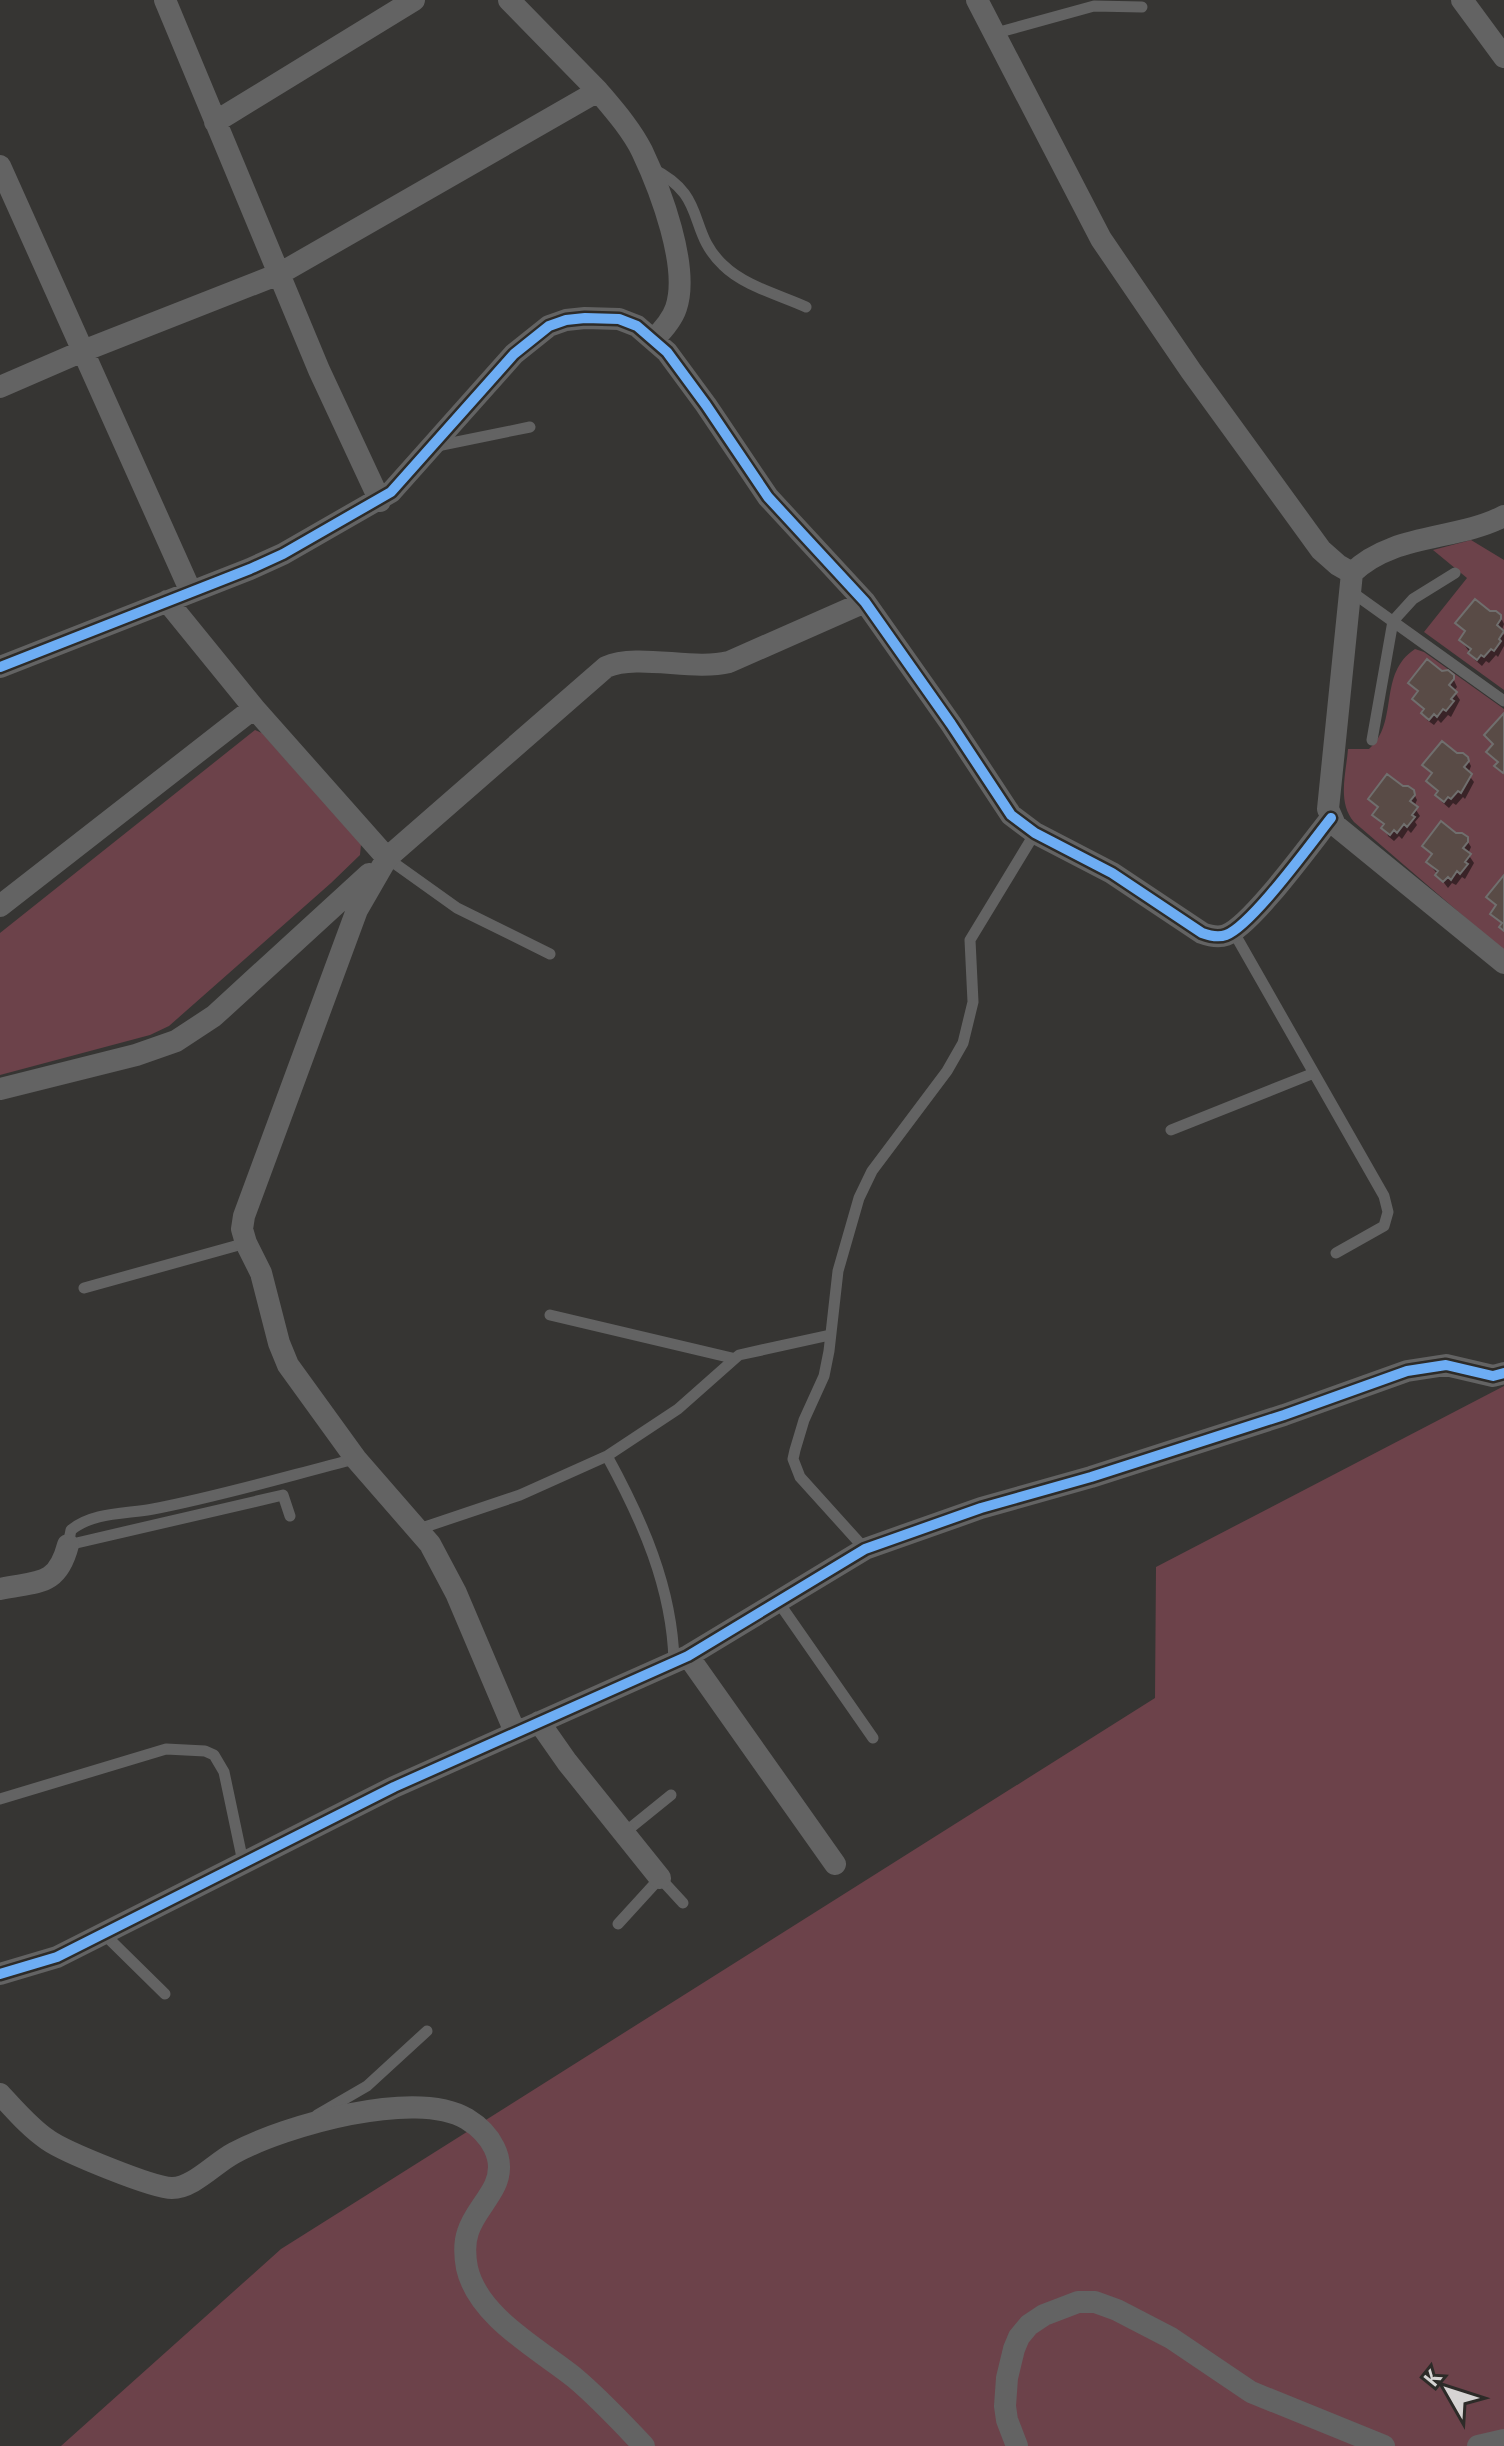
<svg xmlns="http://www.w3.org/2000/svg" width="1504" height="2446" font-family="'PT Sans',sans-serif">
<rect width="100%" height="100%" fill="#363533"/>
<!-- green -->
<path fill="#6c424a" d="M 1471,540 L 1504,560 L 1504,690 L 1424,632 L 1467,578 L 1433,550 Z
M 1415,649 L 1424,652 L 1504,709 L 1504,951 L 1354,822 C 1337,802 1346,774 1348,749 L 1369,749 C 1400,722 1377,674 1415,649 Z
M 255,730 L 262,733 L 361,844 L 360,855 L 331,883 L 169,1026 L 150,1035 L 0,1075 L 0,933 Z
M 1504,1386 L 1504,2446 L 61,2446 L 281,2249 L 1155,1698 L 1156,1567 Z"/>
<!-- shadow -->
<path fill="#0007" d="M 1489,613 L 1500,616 L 1504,624 L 1501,632 L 1504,635 L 1504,646 L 1498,657 L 1496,655 L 1489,663 L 1486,661 L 1482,666 L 1475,660 L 1461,640 L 1466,634 L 1458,624 Z
M 1442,673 L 1452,676 L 1457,687 L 1454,691 L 1460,700 L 1451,717 L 1448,715 L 1441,723 L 1438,720 L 1434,725 L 1427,720 L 1424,711 L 1414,699 L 1419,694 L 1410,683 Z
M 1456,755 L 1467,758 L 1471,766 L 1468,774 L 1474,782 L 1465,799 L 1463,797 L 1456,805 L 1453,803 L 1449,808 L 1442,802 L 1439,794 L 1428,782 L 1433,776 L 1425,766 Z
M 1413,792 L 1417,800 L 1414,807 L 1420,816 L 1415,822 L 1417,825 L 1411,833 L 1408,830 L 1402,839 L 1399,836 L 1394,841 L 1388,836 L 1385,827 L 1374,815 L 1379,809 L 1371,799 Z
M 1456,835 L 1466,839 L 1471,847 L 1468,854 L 1474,863 L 1465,879 L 1462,877 L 1456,885 L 1452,883 L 1448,888 L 1428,862 L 1433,856 L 1424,846 Z"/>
<!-- building -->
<path fill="#594b46" stroke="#706f6e" stroke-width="2" d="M 1475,599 L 1490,611 L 1496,611 L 1501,615 L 1501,619 L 1497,625 L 1504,631 L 1499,639 L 1501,641 L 1494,651 L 1491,649 L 1484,657 L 1481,655 L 1477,660 L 1468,653 L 1471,649 L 1459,640 L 1465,631 L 1455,623 Z
M 1427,659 L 1442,671 L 1448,670 L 1454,675 L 1454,679 L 1449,685 L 1457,692 L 1451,699 L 1454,701 L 1446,711 L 1443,709 L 1437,717 L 1434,714 L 1429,720 L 1421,713 L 1424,709 L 1412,699 L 1418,691 L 1408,683 Z
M 1504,713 L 1504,771 L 1503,773 L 1494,766 L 1498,762 L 1486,752 L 1493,744 L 1484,735 Z
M 1442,741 L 1457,753 L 1463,753 L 1468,757 L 1469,761 L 1464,767 L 1472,774 L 1461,793 L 1458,791 L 1451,799 L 1448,797 L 1444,802 L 1435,795 L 1438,791 L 1426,781 L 1432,773 L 1422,765 Z
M 1387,774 L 1403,786 L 1408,786 L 1414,790 L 1415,795 L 1410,801 L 1418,807 L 1412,815 L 1415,817 L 1407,827 L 1404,824 L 1397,833 L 1394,830 L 1390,835 L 1381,828 L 1384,824 L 1372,815 L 1378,807 L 1368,799 Z
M 1441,821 L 1456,833 L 1462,833 L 1468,837 L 1468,842 L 1463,848 L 1471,854 L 1465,862 L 1468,864 L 1460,874 L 1457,871 L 1451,880 L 1448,877 L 1443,882 L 1435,875 L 1438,871 L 1426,862 L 1432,854 L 1422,846 Z
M 1504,875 L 1504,931 L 1499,927 L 1502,923 L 1490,914 L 1496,905 L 1486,897 Z"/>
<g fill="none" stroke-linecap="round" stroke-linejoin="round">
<!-- lane -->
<path stroke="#636363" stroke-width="11" d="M 996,33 L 1094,6 L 1142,7
M 651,168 C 709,196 686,230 723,265 C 744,286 780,295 806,307
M 437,446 L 530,427
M 1349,590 L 1504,701
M 1372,740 L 1393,621 L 1413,599 L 1455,573
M 387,858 L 457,908 L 550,954
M 1233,931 L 1384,1196 L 1388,1212 L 1384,1226 L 1336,1253
M 1171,1130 L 1314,1073
M 84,1288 L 246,1243
M 550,1315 L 732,1358
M 607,1456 C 642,1520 672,1587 674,1661
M 290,1516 L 283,1495 L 68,1545 L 71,1530 C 93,1512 126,1514 153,1509 C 221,1496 288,1476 355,1459
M 419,1529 L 520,1495 L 607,1456 L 678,1409 L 739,1355 L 830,1335
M 865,1549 L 800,1477 L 793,1459 L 795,1450 L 804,1420 L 824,1376 L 829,1351 L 838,1271 L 859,1198 L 872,1171 L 947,1071 L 963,1043 L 973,1002 L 970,940 L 1035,833
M 779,1603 L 873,1738
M 0,1799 L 166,1749 L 205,1751 L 214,1755 L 224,1772 L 243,1862
M 624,1833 L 671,1795
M 618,1924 L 660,1878 L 683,1903
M 104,1934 L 165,1994
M 317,2115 L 367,2086 L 427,2031"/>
<!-- street -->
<path stroke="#636363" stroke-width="22" d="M 165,0 L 319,370 L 380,501
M 509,0 L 598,91
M 977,0 L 1101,239 L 1191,371 L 1321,550 L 1338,565 L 1352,573
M 1462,0 L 1504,57
M 215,122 L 414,0
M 0,166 L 191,592
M 0,387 L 83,351 L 279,274 L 598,91 C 614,110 631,129 642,151 C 660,189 690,267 676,308 C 672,320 663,330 654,339
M 1504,516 C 1456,541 1393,533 1352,573 L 1328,809 L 1335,825 L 1504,963
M 0,667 L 250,569 L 283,554 L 391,492 L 514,354 L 549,326 L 566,320 L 585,318 L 619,319 L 637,326 L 667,352 L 706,405 L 768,497 L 865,602 L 951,724 L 1011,815 L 1035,833 L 1112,873 L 1202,933 C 1210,936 1218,938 1226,935 C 1252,925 1311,843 1331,818
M 254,708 L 387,858 L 606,667 C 638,653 692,671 729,662 L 865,602
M 387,858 L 357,910 L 244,1216 L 242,1229 L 246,1243 L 261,1273 L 279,1343 L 288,1365 L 356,1459 L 430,1544 L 456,1593 L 515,1732
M 0,906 L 254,708 L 167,601
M 0,1089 L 136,1055 L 176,1041 L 214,1016 L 369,874
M 0,1589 C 38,1581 57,1587 68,1545
M 688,1656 L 835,1864
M 539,1722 L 567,1762 L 660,1878
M 0,1974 L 57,1957 L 394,1787 L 688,1656 L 865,1549 L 981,1508 L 1091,1477 L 1284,1415 L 1407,1371 L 1446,1365 L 1493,1376 L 1504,1373
M 0,2094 C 15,2110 30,2128 48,2140 C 65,2152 153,2188 172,2188 C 193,2188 215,2163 234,2153 C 284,2126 415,2088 467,2119 C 490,2133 507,2159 495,2185 C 487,2202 473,2215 468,2232 C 464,2243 465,2257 467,2268 C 478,2317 539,2349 575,2378 C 600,2399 622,2423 644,2446
M 1017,2446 L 1007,2420 L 1005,2406 L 1007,2378 L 1014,2349 L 1019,2337 L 1029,2325 L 1044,2315 L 1078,2302 L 1095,2302 L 1117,2310 L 1171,2338 L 1251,2392 L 1384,2446
M 1478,2446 L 1504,2440"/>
<!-- cycleway casing -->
<g stroke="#2d2b28" stroke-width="15">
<path id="cycleway" d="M 0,667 L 250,569 L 283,554 L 391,492 L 514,354 L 549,326 L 566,320 L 585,318 L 619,319 L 637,326 L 667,352 L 706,405 L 768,497 L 865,602 L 951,724 L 1011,815 L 1035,833 L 1112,873 L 1202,933 C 1210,936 1218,938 1226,935 C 1252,925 1311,843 1331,818
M 0,1974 L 57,1957 L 394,1787 L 688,1656 L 865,1549 L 981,1508 L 1091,1477 L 1284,1415 L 1407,1371 L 1446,1365 L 1493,1376 L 1504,1373"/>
</g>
<!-- cycleway -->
<use href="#cycleway" stroke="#6dadf4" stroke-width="10"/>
</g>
<!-- north arrow -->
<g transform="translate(1448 2390) rotate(309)" stroke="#2d2b28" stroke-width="6" paint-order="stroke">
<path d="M0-6L14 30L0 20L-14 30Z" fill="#d6d4d3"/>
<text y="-12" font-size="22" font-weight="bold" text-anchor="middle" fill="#d6d4d3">K</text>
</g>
</svg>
